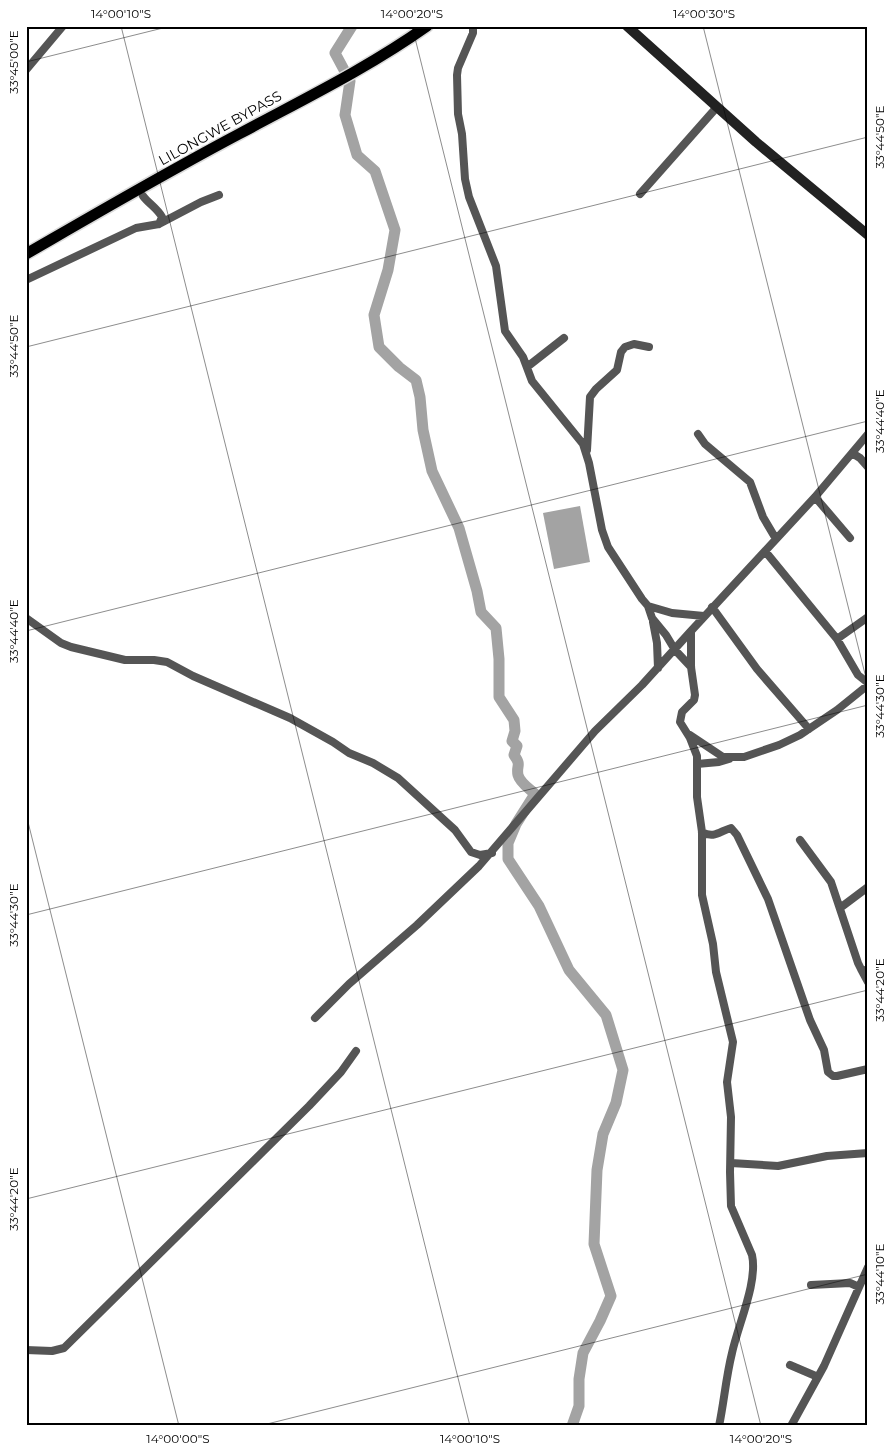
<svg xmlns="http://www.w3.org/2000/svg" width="894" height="1452" font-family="Montserrat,sans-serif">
<rect width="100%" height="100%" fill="#fff"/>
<!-- water -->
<path fill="#a3a3a3" d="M 580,506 L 590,562 L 554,569 L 543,513 Z"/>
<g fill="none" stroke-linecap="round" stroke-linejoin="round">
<!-- river -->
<path stroke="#a3a3a3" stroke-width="11" d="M 352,26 L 335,53 L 350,81 L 345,115 L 357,155 L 375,171 L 395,230 L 388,270 L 374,315 L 379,347 L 399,367 L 416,380 L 420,397 L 423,430 L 432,471 L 459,528 L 477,591 L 481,612 L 496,628 L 499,659 L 499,697 L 514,720 L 515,731 L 512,741 L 517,746 L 514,755 C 522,766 516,765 518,775 C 520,783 530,789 535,794 L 516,824 L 508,843 L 508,859 L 539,906 L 569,970 L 606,1015 L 623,1070 L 616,1103 L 603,1134 L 597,1170 L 594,1244 L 611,1296 L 600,1321 L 583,1353 L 579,1379 L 579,1406 L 572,1426"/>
<!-- primary casing -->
<g stroke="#dbdbdb" stroke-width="14">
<path id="primary" d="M 26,254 C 97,213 167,172 239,134 C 302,100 368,68 427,26"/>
</g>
<!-- street -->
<path stroke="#555" stroke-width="8" d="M 473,26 L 473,33 L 458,68 L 457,75 L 458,114 L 462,134 L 465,179 L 469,197 L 496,266 L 505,331 L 523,357 L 532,381 L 583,444 L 589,463 L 602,530 L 608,547 L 642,599 L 648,606 L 672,613 L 704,616
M 26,70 L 63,26
M 640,194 L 717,107
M 143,196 C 149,204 157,208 162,217 L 159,224
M 26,280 L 136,228 L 159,224 L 201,202 L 219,195
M 527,367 L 564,338
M 698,434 L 705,444 L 750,482 L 763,517 L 776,539
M 587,450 L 590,397 L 596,389 L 617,370 L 621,352 L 625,347 L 634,344 L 649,347
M 852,453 L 860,458 L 868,467
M 815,497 L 850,538
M 765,551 L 837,639 L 858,675 L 868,683
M 648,606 L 652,618 L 666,635 L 675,650 L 691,667
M 712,607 L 757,669 L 809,729
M 26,618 L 61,643 L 71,647 L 125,660 L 154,660 L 167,662 L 193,676 L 290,718 L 333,742 L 349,753 L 373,763 L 398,778 L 455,830 L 471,852 L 480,855 L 492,853
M 653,622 L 657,643 L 658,668
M 837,639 L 868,617
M 690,735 L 723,757 L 744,757 L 779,745 L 800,735 L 837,710 L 868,685
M 697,764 L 719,762 L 729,759
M 702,832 C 714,839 720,831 731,828 L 737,835 L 768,899 L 810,1020 L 824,1050 L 828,1072 L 833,1076 L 837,1076 L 868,1069
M 800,840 L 831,882 L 858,963 L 861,969 L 868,972
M 840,908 L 868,887
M 861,969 L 868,982
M 315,1018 L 349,984 L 417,925 L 479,866 L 595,731 L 642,685 L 691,631
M 731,1163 L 778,1166 L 827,1156 L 868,1153
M 811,1285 L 850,1283 L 859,1287
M 26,1350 L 52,1351 L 64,1348 L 309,1106 L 341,1072 L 356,1051
M 790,1365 L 818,1377
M 719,1426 C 724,1402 726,1377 732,1353 C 738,1325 758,1282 752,1255 L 731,1206 L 730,1172 L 731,1117 L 727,1082 L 733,1042 L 716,972 L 713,944 L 702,895 L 702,832 L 697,797 L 697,756 L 690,738 L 680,722 L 682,712 L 694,700 L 695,695 L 691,667 L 691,631 L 815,497 L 868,434
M 791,1426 L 824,1366 L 868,1267"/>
<!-- secondary -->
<path stroke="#222" stroke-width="10" d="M 627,26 L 756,142 L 868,235"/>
<!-- primary -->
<use href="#primary" stroke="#000" stroke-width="11"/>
</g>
<!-- ticks -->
<path fill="none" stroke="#000" stroke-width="1" stroke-opacity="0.45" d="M 121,26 L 470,1426M 412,26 L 761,1426M 703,26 L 868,686M 26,62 L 171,26M 26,347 L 868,137M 26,631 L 868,421M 26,814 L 179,1426M 26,915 L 868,705M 26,1199 L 868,990M 259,1426 L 868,1274"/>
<g text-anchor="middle" stroke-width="5" stroke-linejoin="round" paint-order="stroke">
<!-- street labels -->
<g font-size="14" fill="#000" stroke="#fff">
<text transform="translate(220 128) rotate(-29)" y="5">LILONGWE BYPASS</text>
</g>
</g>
<!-- border -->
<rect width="894" height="1452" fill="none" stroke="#ffffff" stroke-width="55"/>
<rect x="28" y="28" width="838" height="1396" fill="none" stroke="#000" stroke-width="2"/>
<g font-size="12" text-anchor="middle" fill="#000">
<text x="121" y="18">14°00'10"S</text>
<text x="412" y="18">14°00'20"S</text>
<text x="704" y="18">14°00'30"S</text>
<text transform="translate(14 62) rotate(-90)" y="4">33°45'00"E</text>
<text transform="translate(880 137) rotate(-90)" y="4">33°44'50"E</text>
<text transform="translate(14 346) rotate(-90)" y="4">33°44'50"E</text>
<text transform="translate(880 421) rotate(-90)" y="4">33°44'40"E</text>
<text transform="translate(14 631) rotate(-90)" y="4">33°44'40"E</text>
<text transform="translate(880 706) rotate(-90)" y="4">33°44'30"E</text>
<text transform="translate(14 915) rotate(-90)" y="4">33°44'30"E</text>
<text transform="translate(880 990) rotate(-90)" y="4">33°44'20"E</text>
<text transform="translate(14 1199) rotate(-90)" y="4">33°44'20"E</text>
<text transform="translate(880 1274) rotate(-90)" y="4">33°44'10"E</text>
<text x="178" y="1443">14°00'00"S</text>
<text x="470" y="1443">14°00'10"S</text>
<text x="761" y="1443">14°00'20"S</text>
</g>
</svg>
